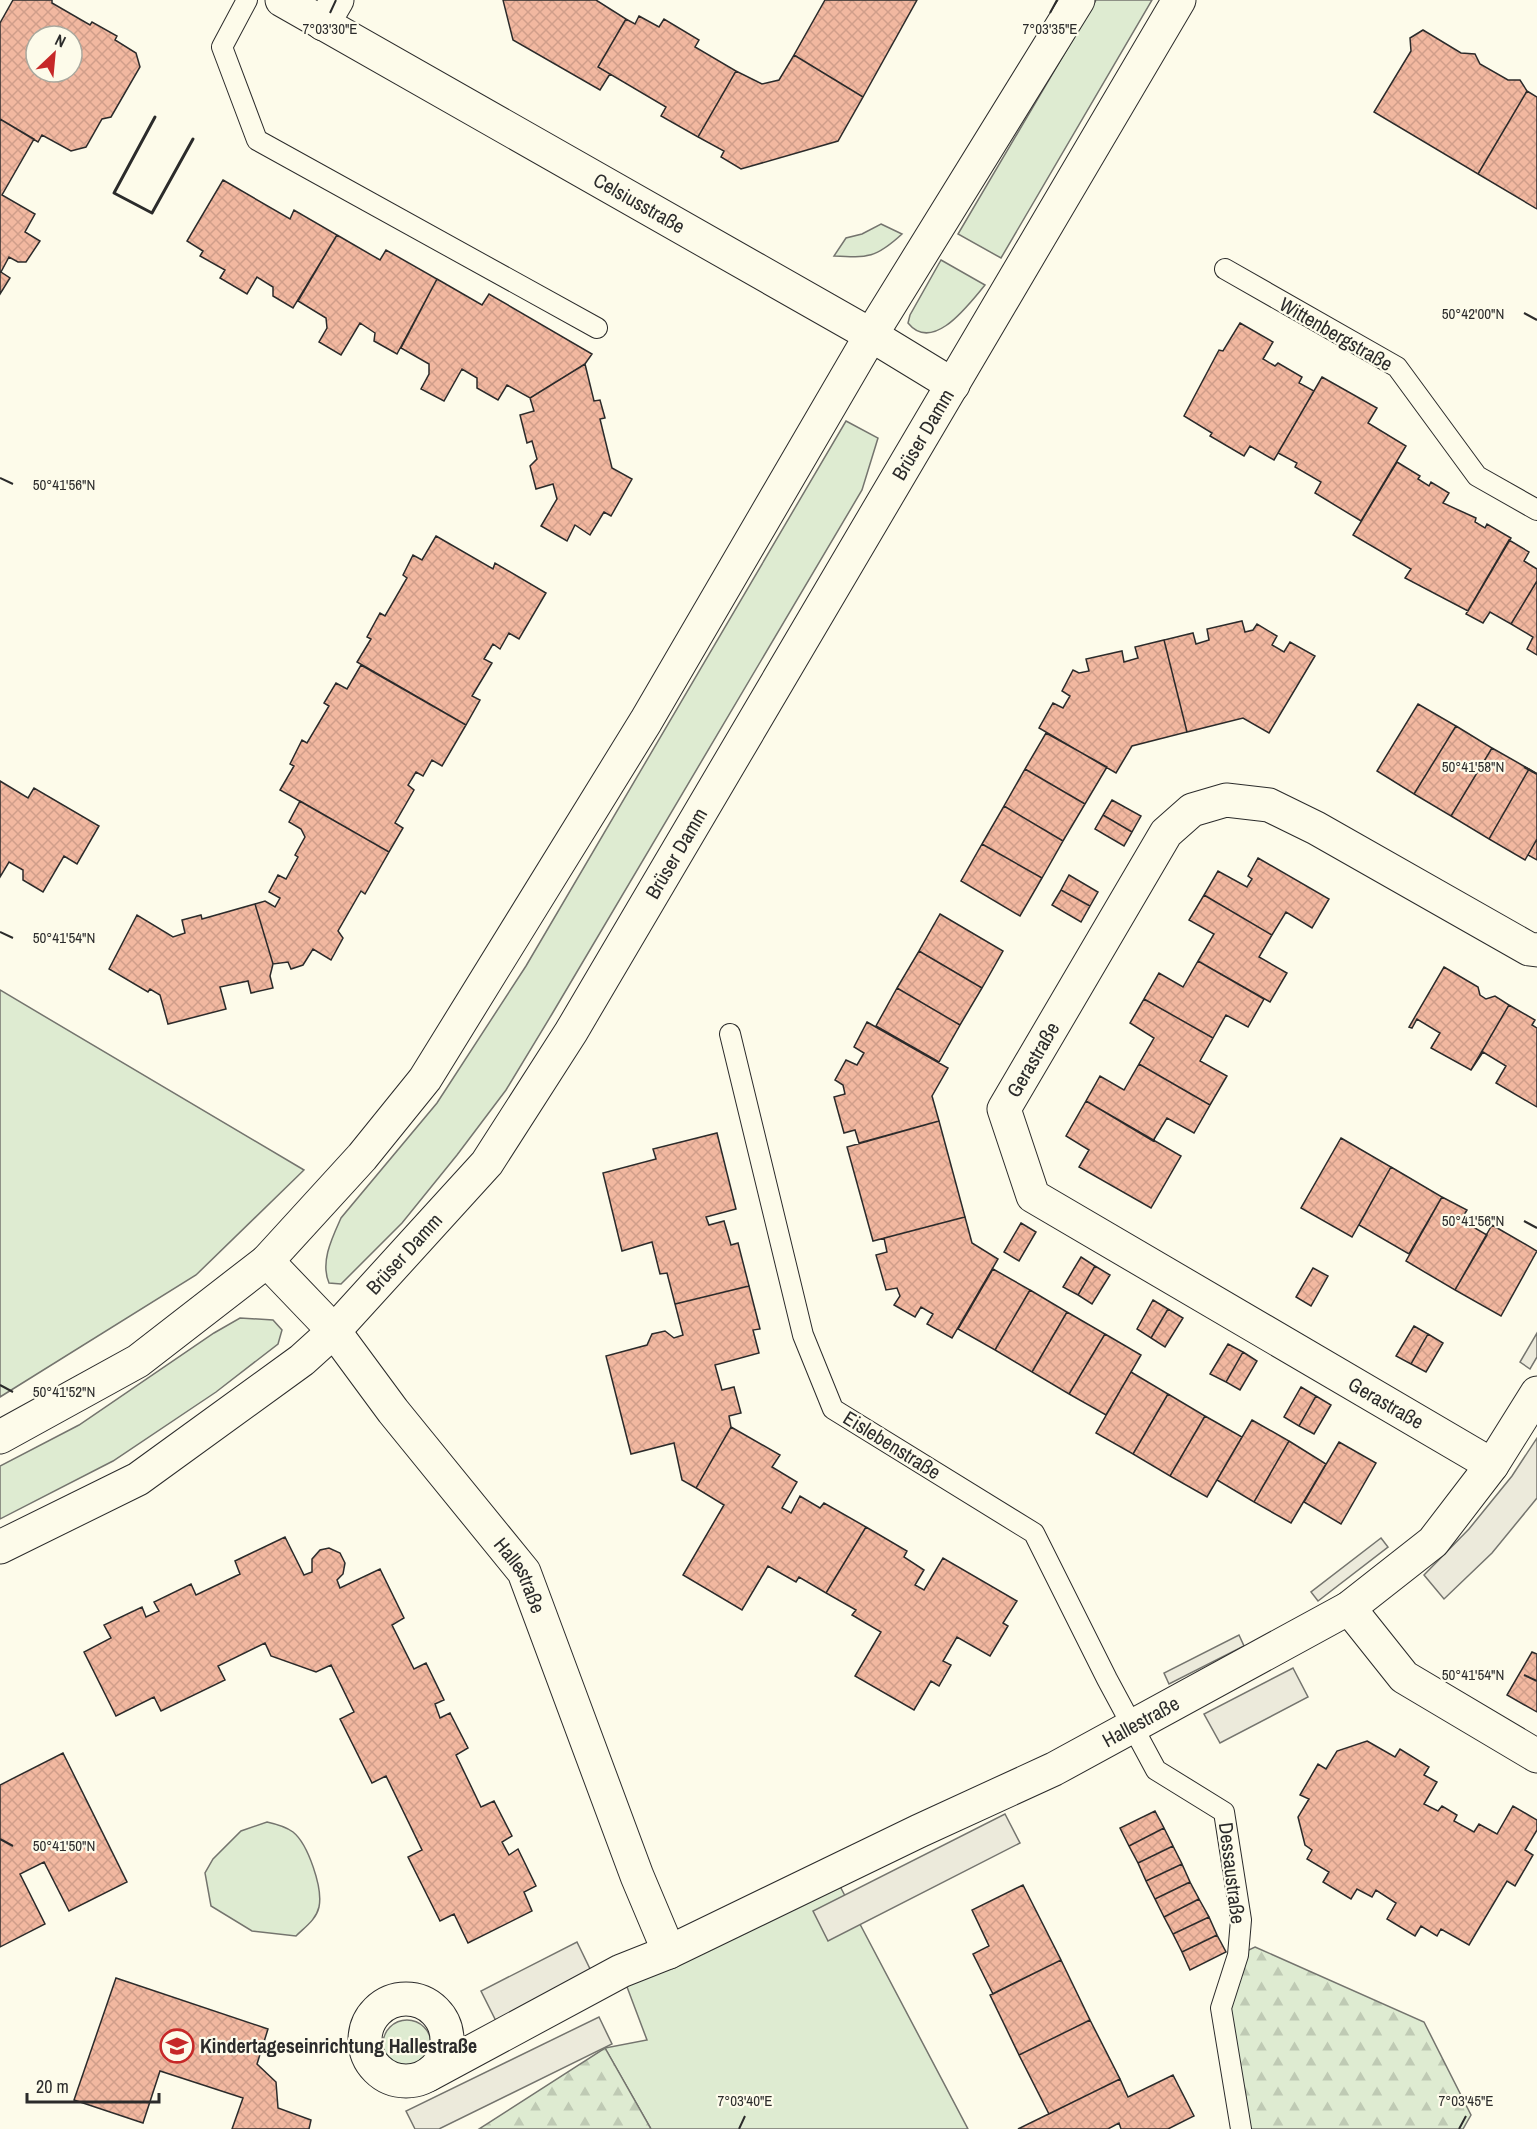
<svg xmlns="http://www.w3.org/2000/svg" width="1537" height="2129" font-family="'Archivo Narrow',sans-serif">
<defs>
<pattern id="forest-firs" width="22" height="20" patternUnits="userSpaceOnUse" patternTransform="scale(1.5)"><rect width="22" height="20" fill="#deebd1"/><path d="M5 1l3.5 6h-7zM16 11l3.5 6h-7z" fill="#bfcab4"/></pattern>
<pattern id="building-cross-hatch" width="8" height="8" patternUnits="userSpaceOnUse" patternTransform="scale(1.5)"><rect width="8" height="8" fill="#f2b8a0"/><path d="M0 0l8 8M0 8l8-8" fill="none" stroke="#d09e8a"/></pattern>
</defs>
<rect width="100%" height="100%" fill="#fdfbea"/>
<!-- green -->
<path fill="#deebd1" stroke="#74746e" stroke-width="1.5" d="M 1096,0 L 1152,0 L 1001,258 L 958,234 Z
M 881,224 L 902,234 C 876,258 868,258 834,256 L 846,238 L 862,234 Z
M 941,260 L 985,285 C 969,304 933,354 908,323 L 910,315 Z
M 846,421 L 878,438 L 862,490 L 552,1014 L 506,1090 L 457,1155 L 402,1223 L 341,1284 L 329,1283 C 320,1262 332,1238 341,1218 L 437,1103 L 526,966 Z
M 0,990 L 304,1170 L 196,1275 L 0,1397 Z
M 240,1318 L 273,1320 L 282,1330 L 278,1344 L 216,1392 L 113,1461 L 0,1519 L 0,1466 L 79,1425 L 214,1333 Z
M 267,1822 C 276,1824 285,1826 293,1832 C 308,1844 323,1888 319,1907 C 316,1920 305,1927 296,1936 L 252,1931 L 211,1906 L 205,1873 L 213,1859 L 241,1831 Z
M 833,1873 L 968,2129 L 651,2129 L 605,2048 L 647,2040 L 621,1971 Z
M383 2044a24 24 0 1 1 48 0a24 24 0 1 1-48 0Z"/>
<!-- forest -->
<path fill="url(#forest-firs)" stroke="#74746e" stroke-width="1.5" d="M 1255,1947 L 1424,2022 L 1471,2115 L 1463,2129 L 1241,2129 L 1221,2008 L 1238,1955 Z
M 605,2048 L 651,2129 L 479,2129 Z"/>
<!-- parking -->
<path fill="#eceadb" stroke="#74746e" stroke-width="1.5" d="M 1537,1333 L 1537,1357 L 1530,1369 L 1520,1362 Z
M 1537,1438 L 1537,1498 L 1492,1553 L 1444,1599 L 1424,1575 L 1469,1529 L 1512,1476 Z
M 1381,1538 L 1388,1547 L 1318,1601 L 1311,1592 Z
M 1239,1635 L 1244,1646 L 1169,1684 L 1164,1673 Z
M 1293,1668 L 1308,1697 L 1220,1743 L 1204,1714 Z
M 1005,1814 L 1020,1843 L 828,1941 L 813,1911 Z
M 577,1942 L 592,1973 L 496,2021 L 481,1991 Z
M 599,2017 L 612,2044 L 439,2129 L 415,2129 L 406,2111 Z"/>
<!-- building -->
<path fill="url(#building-cross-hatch)" stroke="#2b2b2b" stroke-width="1.5" fill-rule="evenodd" d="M 13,0 L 52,0 L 52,3 L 90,25 L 92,22 L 117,36 L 115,40 L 136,53 L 140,67 L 111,117 L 102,119 L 86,147 L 71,151 L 42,135 L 38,142 L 0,119 L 0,23 ZM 36,36 L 72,36 L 72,72 L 36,72 Z
M 503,0 L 596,0 L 626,19 L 598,67 L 610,74 L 600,90 L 513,40 Z
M 825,0 L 917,0 L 863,97 L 794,55 Z
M 639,16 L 659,27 L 664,19 L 699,40 L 695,47 L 736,71 L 698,137 L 661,116 L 666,107 L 598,67 L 626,19 L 635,24 Z
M 1423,30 L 1461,53 L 1475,54 L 1480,64 L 1508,80 L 1520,80 L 1527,91 L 1478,174 L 1374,112 L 1411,51 L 1410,38 Z
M 794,55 L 863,97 L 838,141 L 741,169 L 721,157 L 724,151 L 698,137 L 736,71 L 762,84 L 779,80 Z
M 1527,91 L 1537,97 L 1537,209 L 1478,174 Z
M 0,119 L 34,139 L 2,195 L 35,214 L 25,232 L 40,241 L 26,262 L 18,262 L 9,257 L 1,272 L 10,278 L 0,294 Z
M 223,180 L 290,219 L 294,210 L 337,235 L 293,308 L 273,296 L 273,287 L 257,277 L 247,294 L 220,278 L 225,270 L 200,256 L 203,251 L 187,241 Z
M 337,235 L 380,260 L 386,250 L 437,279 L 397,354 L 374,341 L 375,333 L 360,323 L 341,355 L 319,342 L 327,328 L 326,318 L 298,301 Z
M 437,279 L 482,305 L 489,294 L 592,354 L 585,364 L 530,398 L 507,385 L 498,400 L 477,388 L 477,378 L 462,369 L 444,401 L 421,389 L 429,374 L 429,364 L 401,348 Z
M 1240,323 L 1273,342 L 1263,359 L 1275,366 L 1278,363 L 1302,377 L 1299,383 L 1314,391 L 1274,460 L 1250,446 L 1244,456 L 1210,436 L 1212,433 L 1184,416 L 1219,350 L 1223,351 Z
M 585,364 L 594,401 L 600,400 L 605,418 L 600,419 L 612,468 L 632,479 L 611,516 L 604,512 L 590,535 L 575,525 L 567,541 L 541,526 L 557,499 L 553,484 L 536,489 L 530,466 L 537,459 L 532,441 L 527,443 L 520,415 L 534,411 L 530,398 Z
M 1322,377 L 1377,408 L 1368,423 L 1406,446 L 1361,521 L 1315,493 L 1321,482 L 1295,467 L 1297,463 L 1278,453 Z
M 1397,462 L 1420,476 L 1418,479 L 1429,486 L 1431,482 L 1449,493 L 1443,503 L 1476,518 L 1475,522 L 1485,528 L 1487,524 L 1511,538 L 1468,611 L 1405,578 L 1411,569 L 1353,535 Z
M 436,536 L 493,569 L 495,563 L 546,593 L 519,639 L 509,633 L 500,649 L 493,644 L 484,659 L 492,663 L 472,696 L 480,700 L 466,725 L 357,662 L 371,639 L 367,637 L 380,613 L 385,616 L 407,578 L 403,575 L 413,555 L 422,560 Z
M 1509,540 L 1529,552 L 1524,561 L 1537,569 L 1537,581 L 1511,624 L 1490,612 L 1483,623 L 1466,614 Z
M 1537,581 L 1537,655 L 1527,649 L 1533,637 L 1511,624 Z
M 1242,621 L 1245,632 L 1253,630 L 1257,624 L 1277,636 L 1272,645 L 1284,652 L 1290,642 L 1315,656 L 1269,733 L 1243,718 L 1187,732 L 1164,640 L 1193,633 L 1196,644 L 1209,640 L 1207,629 Z
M 1164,640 L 1187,732 L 1132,746 L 1116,773 L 1039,728 L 1053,703 L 1063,708 L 1070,696 L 1062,691 L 1073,670 L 1079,673 L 1089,671 L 1086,659 L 1122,651 L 1124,662 L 1138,658 L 1135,647 Z
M 361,665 L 466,725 L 442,766 L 432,760 L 423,776 L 416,772 L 408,785 L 414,790 L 395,823 L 403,828 L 389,852 L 280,790 L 294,766 L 290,764 L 302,740 L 307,743 L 329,706 L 324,703 L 336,683 L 347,689 Z
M 1418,704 L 1456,726 L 1414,794 L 1377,771 Z
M 1456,726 L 1492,748 L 1451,816 L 1414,794 Z
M 1046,733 L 1107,767 L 1085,804 L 1025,769 Z
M 1492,748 L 1529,769 L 1489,839 L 1451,816 Z
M 1025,769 L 1085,804 L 1063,841 L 1004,806 Z
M 1529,769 L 1537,774 L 1537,839 L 1525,860 L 1489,839 Z
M 0,781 L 28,798 L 34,788 L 99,826 L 77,864 L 64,856 L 43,892 L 23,880 L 23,870 L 9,862 L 0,877 Z
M 1112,800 L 1141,816 L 1132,832 L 1103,815 Z
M 300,801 L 389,852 L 365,894 L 361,891 L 338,931 L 343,938 L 331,960 L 313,949 L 303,965 L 291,969 L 288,962 L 273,964 L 255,904 L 265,901 L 275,907 L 280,898 L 269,892 L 278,875 L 286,879 L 298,857 L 295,855 L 305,837 L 301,829 L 289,822 Z
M 1004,806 L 1063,841 L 1042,878 L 982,844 Z
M 1103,815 L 1132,832 L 1124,846 L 1095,829 Z
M 1537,839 L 1537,860 L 1528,855 Z
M 982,844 L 1042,878 L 1020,916 L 961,881 Z
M 1258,858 L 1329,899 L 1312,928 L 1286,912 L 1272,935 L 1204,895 L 1218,871 L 1247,887 L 1252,879 L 1248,876 Z
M 1069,875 L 1098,892 L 1090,906 L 1061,890 Z
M 1061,890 L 1090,906 L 1081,922 L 1052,905 Z
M 1204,895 L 1272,935 L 1259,957 L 1287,973 L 1270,1002 L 1198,961 L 1214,934 L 1189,920 Z
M 255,904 L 273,964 L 270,976 L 273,988 L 251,993 L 248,981 L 220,987 L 226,1009 L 168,1024 L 160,995 L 150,989 L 148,992 L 109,969 L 137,915 L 173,937 L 185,933 L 182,920 L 201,915 L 202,919 Z
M 940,914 L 1003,951 L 982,988 L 919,951 Z
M 919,951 L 982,988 L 960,1025 L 897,988 Z
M 1198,961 L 1264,999 L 1248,1027 L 1226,1015 L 1213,1038 L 1144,999 L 1159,973 L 1183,987 Z
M 1444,967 L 1478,987 L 1480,995 L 1486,999 L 1495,996 L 1509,1005 L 1471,1070 L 1431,1048 L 1440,1033 L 1417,1019 L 1412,1028 L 1409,1027 Z
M 897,988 L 960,1025 L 939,1062 L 876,1026 Z
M 1144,999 L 1213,1038 L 1200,1061 L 1227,1076 L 1210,1105 L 1139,1064 L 1154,1038 L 1130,1023 Z
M 1509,1005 L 1535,1020 L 1532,1025 L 1537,1028 L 1537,1107 L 1496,1083 L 1506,1066 L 1483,1052 L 1471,1070 Z
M 867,1022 L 948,1068 L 932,1096 L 939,1121 L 859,1143 L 855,1130 L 844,1133 L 834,1097 L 845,1094 L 843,1085 L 835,1080 L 846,1060 L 857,1065 L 864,1053 L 854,1047 Z
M 1139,1064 L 1210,1105 L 1194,1133 L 1167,1118 L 1153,1141 L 1086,1101 L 1100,1076 L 1124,1090 Z
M 1086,1101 L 1181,1156 L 1151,1208 L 1079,1167 L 1089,1150 L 1066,1136 Z
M 939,1121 L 965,1217 L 873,1241 L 847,1147 Z
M 717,1133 L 736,1209 L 706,1217 L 709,1225 L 724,1221 L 731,1245 L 738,1243 L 749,1286 L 675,1304 L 667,1273 L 660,1274 L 652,1242 L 622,1251 L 603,1173 L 656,1159 L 653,1149 Z
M 1341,1138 L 1391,1167 L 1352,1237 L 1301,1208 Z
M 1391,1167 L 1442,1197 L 1409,1254 L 1359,1225 Z
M 1442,1197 L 1467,1210 L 1461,1220 L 1487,1235 L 1455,1290 L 1406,1261 Z
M 965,1217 L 972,1243 L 998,1259 L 952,1338 L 927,1324 L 933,1314 L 921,1307 L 915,1317 L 894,1305 L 900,1296 L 897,1288 L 886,1290 L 876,1255 L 887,1252 L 884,1238 Z
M 1021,1223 L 1036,1232 L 1019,1261 L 1004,1252 Z
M 1492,1225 L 1537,1251 L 1501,1316 L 1455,1290 Z
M 1081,1257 L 1095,1266 L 1078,1295 L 1063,1287 Z
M 1095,1266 L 1110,1275 L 1092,1304 L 1078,1295 Z
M 1313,1268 L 1328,1276 L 1311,1306 L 1296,1297 Z
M 993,1269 L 1030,1290 L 995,1350 L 958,1329 Z
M 749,1286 L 760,1329 L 753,1330 L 759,1353 L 715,1365 L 722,1390 L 734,1387 L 741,1413 L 729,1416 L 731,1427 L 696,1488 L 682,1480 L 674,1443 L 631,1454 L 606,1356 L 647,1345 L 652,1334 L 665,1331 L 674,1338 L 683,1335 L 675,1304 Z
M 1030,1290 L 1067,1312 L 1032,1372 L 995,1350 Z
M 1153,1300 L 1168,1309 L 1151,1338 L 1137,1329 Z
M 1168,1309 L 1183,1318 L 1165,1347 L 1151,1338 Z
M 1067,1312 L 1105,1334 L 1069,1394 L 1032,1372 Z
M 1414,1326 L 1428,1334 L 1411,1364 L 1396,1356 Z
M 1105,1334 L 1141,1355 L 1106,1415 L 1069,1394 Z
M 1428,1334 L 1443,1343 L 1426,1372 L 1411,1364 Z
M 1228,1344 L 1243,1352 L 1226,1382 L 1210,1374 Z
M 1243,1352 L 1257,1361 L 1240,1390 L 1226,1382 Z
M 1131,1372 L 1168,1394 L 1133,1454 L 1096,1433 Z
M 1301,1387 L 1316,1396 L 1299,1426 L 1284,1417 Z
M 1168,1394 L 1205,1416 L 1170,1476 L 1133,1454 Z
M 1316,1396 L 1331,1405 L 1314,1434 L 1299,1426 Z
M 1205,1416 L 1242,1437 L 1207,1497 L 1170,1476 Z
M 1252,1420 L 1289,1441 L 1254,1502 L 1217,1480 Z
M 731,1427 L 780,1455 L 772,1467 L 797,1482 L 782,1508 L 791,1513 L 800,1496 L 820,1508 L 824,1503 L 866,1527 L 826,1593 L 799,1577 L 796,1582 L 768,1566 L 742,1610 L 683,1575 L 724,1505 L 696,1488 Z
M 1289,1441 L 1326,1464 L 1291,1523 L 1254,1502 Z
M 1339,1442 L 1376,1463 L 1341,1524 L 1304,1502 Z
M 866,1527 L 907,1551 L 904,1557 L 924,1570 L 915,1585 L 924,1590 L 943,1558 L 1017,1601 L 1003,1623 L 1008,1626 L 990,1656 L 957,1637 L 943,1661 L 951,1665 L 939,1686 L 931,1681 L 914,1710 L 855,1676 L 881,1632 L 852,1615 L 856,1610 L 826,1593 Z
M 285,1537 L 304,1575 L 312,1572 L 312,1559 L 320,1550 L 329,1548 L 340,1553 L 345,1563 L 343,1574 L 337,1580 L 340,1588 L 380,1569 L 404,1618 L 392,1625 L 414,1669 L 426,1663 L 444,1700 L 435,1704 L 440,1718 L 450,1713 L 468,1748 L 456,1755 L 481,1807 L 494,1801 L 512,1836 L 502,1842 L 509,1855 L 518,1849 L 536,1886 L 524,1892 L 532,1911 L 468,1943 L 454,1914 L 440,1921 L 408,1857 L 422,1850 L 386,1776 L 372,1783 L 340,1719 L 354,1712 L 331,1665 L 316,1672 L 271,1656 L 265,1643 L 218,1666 L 225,1680 L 161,1711 L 154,1697 L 116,1716 L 84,1652 L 111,1638 L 104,1625 L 142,1607 L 146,1617 L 159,1611 L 154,1602 L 191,1584 L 196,1595 L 240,1574 L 235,1561 Z
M 1532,1652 L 1537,1654 L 1537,1712 L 1507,1695 Z
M 1367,1741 L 1395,1757 L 1400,1749 L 1429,1767 L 1424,1775 L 1437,1782 L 1424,1804 L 1438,1811 L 1442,1806 L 1457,1815 L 1454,1821 L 1474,1832 L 1479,1824 L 1497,1834 L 1513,1806 L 1537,1820 L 1537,1830 L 1525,1850 L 1533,1855 L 1515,1886 L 1507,1881 L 1469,1945 L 1441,1929 L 1437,1936 L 1421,1926 L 1415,1936 L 1387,1919 L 1396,1903 L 1376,1890 L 1372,1897 L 1357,1889 L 1351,1899 L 1323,1882 L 1329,1872 L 1307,1859 L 1312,1850 L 1305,1845 L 1298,1817 L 1309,1799 L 1300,1795 L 1318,1764 L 1326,1769 L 1337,1751 Z
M 63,1753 L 127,1882 L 69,1911 L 44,1862 L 20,1874 L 45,1924 L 0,1947 L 0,1785 Z
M 1155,1811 L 1164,1828 L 1129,1846 L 1120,1828 Z
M 1164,1828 L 1173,1846 L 1138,1863 L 1129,1846 Z
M 1173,1846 L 1182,1864 L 1146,1881 L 1138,1863 Z
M 1182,1864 L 1190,1882 L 1155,1899 L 1146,1881 Z
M 1190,1882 L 1199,1899 L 1164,1917 L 1155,1899 Z
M 1023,1885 L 1061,1960 L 993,1994 L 973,1954 L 989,1946 L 972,1910 Z
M 1199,1899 L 1209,1917 L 1173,1934 L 1164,1917 Z
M 1209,1917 L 1217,1935 L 1182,1952 L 1173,1934 Z
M 1217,1935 L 1226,1952 L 1190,1970 L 1182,1952 Z
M 1061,1960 L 1090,2020 L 1019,2055 L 990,1995 Z
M 116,1978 L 268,2029 L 257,2064 L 276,2082 L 278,2108 L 311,2120 L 309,2129 L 232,2129 L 243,2098 L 160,2071 L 143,2123 L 74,2100 Z
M 1090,2020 L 1120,2079 L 1049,2114 L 1019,2055 Z
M 1173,2075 L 1194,2116 L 1168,2129 L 1121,2129 L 1119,2123 L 1108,2129 L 1018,2129 L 1120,2079 L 1128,2097 Z"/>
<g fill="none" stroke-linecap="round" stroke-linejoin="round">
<!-- service casing -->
<g stroke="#2b2b2b" stroke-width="22">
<path id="service" d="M 247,0 L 222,47 L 257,140 L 597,328
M 1225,269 L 1397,367 L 1477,476 L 1537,510
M 730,1034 L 803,1335 L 833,1409 L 1034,1533 L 1107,1679 L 1156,1770 L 1224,1812 L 1241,1920 L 1238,1955 L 1221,2008 L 1241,2129"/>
</g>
<!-- minor casing -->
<g stroke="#2b2b2b" stroke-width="35">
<g id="minor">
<path id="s1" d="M 282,0 L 871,335 L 953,385"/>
<path d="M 323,24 L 337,0"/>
<path id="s2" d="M 267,1261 L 334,1331 L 393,1411 L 524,1572 L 637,1876 L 669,1952"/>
<path id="s3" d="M 1492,1465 L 1033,1196 L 1004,1109 L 1166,833 L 1192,810 L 1226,800 L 1269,805 L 1316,828 L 1529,949 L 1537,950"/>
<path d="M 1349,1608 L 1404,1677 L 1537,1756"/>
<circle cx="406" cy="2040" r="41"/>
<path id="s4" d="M 428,2075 L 621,1971 L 669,1952 L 919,1831 L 1054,1769 L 1349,1608 L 1433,1542 L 1492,1465 L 1537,1393"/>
</g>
</g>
<!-- tertiary casing -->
<g stroke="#2b2b2b" stroke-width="35">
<g id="tertiary">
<path d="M 0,1437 L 138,1361 L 267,1261 L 362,1157 L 425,1079 L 646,721 L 871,335 L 1078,0"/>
<path id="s5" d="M 0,1547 L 138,1479 L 302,1360 L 334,1331 L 487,1163 L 571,1032 L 1179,0"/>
</g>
</g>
<!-- service -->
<use href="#service" stroke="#fdfbea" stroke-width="20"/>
<!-- minor -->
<use href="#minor" stroke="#fdfbea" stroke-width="33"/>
<!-- tertiary -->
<use href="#tertiary" stroke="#fdfbea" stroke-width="33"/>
<!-- wall -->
<path stroke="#2b2b2b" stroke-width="3" d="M 155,117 L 114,193 L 152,213 L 193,139"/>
</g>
<!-- ticks -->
<path fill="none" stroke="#2b2b2b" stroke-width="2" d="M 330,13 L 336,0M 1050,13 L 1057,0M 1524,313 L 1537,320M 0,478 L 13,484M 1524,767 L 1537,774M 0,932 L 13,938M 1524,1221 L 1537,1228M 0,1385 L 13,1392M 1524,1675 L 1537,1681M 0,1839 L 13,1846M 739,2129 L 745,2116M 1459,2129 L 1466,2116"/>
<!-- icons -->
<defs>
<g id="school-ring" transform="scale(1.725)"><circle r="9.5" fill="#fdfbea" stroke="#c62828" stroke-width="1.5"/><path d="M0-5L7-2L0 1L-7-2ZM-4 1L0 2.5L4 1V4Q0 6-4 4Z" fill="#c62828"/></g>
</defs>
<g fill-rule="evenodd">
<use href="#school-ring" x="177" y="2046"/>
</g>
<g text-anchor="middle" stroke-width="4.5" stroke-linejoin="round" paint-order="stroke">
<!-- street labels -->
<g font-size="20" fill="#2b2b2b" stroke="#fdfbea">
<text dy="7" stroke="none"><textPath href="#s1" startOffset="411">Celsiusstraße</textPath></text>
<text transform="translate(1336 334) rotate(30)" y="7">Wittenbergstraße</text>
<text dy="7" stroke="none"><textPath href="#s5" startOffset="1476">Brüser Damm</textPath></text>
<text dy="7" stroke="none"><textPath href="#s5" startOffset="990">Brüser Damm</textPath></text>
<text dy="7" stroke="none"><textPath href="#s3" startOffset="681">Gerastraße</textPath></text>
<text dy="7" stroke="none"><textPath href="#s5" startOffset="504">Brüser Damm</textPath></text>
<text transform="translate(1386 1403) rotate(30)" y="7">Gerastraße</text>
<text transform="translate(892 1445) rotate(32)" y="7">Eislebenstraße</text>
<text dy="7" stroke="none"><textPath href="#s2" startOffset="405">Hallestraße</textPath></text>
<text dy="7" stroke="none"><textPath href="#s4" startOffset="796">Hallestraße</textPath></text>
<text transform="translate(1232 1873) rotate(83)" y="7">Dessaustraße</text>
</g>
<!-- poi labels -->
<g font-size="20" font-weight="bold" fill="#2b2b2b" stroke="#fdfbea" text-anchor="start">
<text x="200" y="2053">Kindertageseinrichtung Hallestraße</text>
</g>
</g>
<g font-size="15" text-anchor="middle" fill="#2b2b2b" stroke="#fdfbea" stroke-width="4.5" stroke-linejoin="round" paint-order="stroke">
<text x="330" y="34">7°03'30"E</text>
<text x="1050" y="34">7°03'35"E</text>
<text x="1473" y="319">50°42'00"N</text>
<text x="64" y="490">50°41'56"N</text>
<text x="1473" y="772">50°41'58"N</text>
<text x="64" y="943">50°41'54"N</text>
<text x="1473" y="1226">50°41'56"N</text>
<text x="64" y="1397">50°41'52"N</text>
<text x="1473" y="1680">50°41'54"N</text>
<text x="64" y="1851">50°41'50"N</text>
<text x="745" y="2106">7°03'40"E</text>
<text x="1466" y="2106">7°03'45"E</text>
</g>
<!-- north arrow -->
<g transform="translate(54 54) rotate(26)"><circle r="28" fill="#fdfbea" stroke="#a9a89e" stroke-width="1.5"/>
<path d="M0-4.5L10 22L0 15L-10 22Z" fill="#c62828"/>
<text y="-9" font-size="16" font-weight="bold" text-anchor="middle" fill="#2b2b2b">N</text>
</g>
<!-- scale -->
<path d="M27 2093v9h132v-9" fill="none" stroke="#2b2b2b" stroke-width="3"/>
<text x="36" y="2093" font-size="18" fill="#2b2b2b" stroke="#fdfbea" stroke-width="4.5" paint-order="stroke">20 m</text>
</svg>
